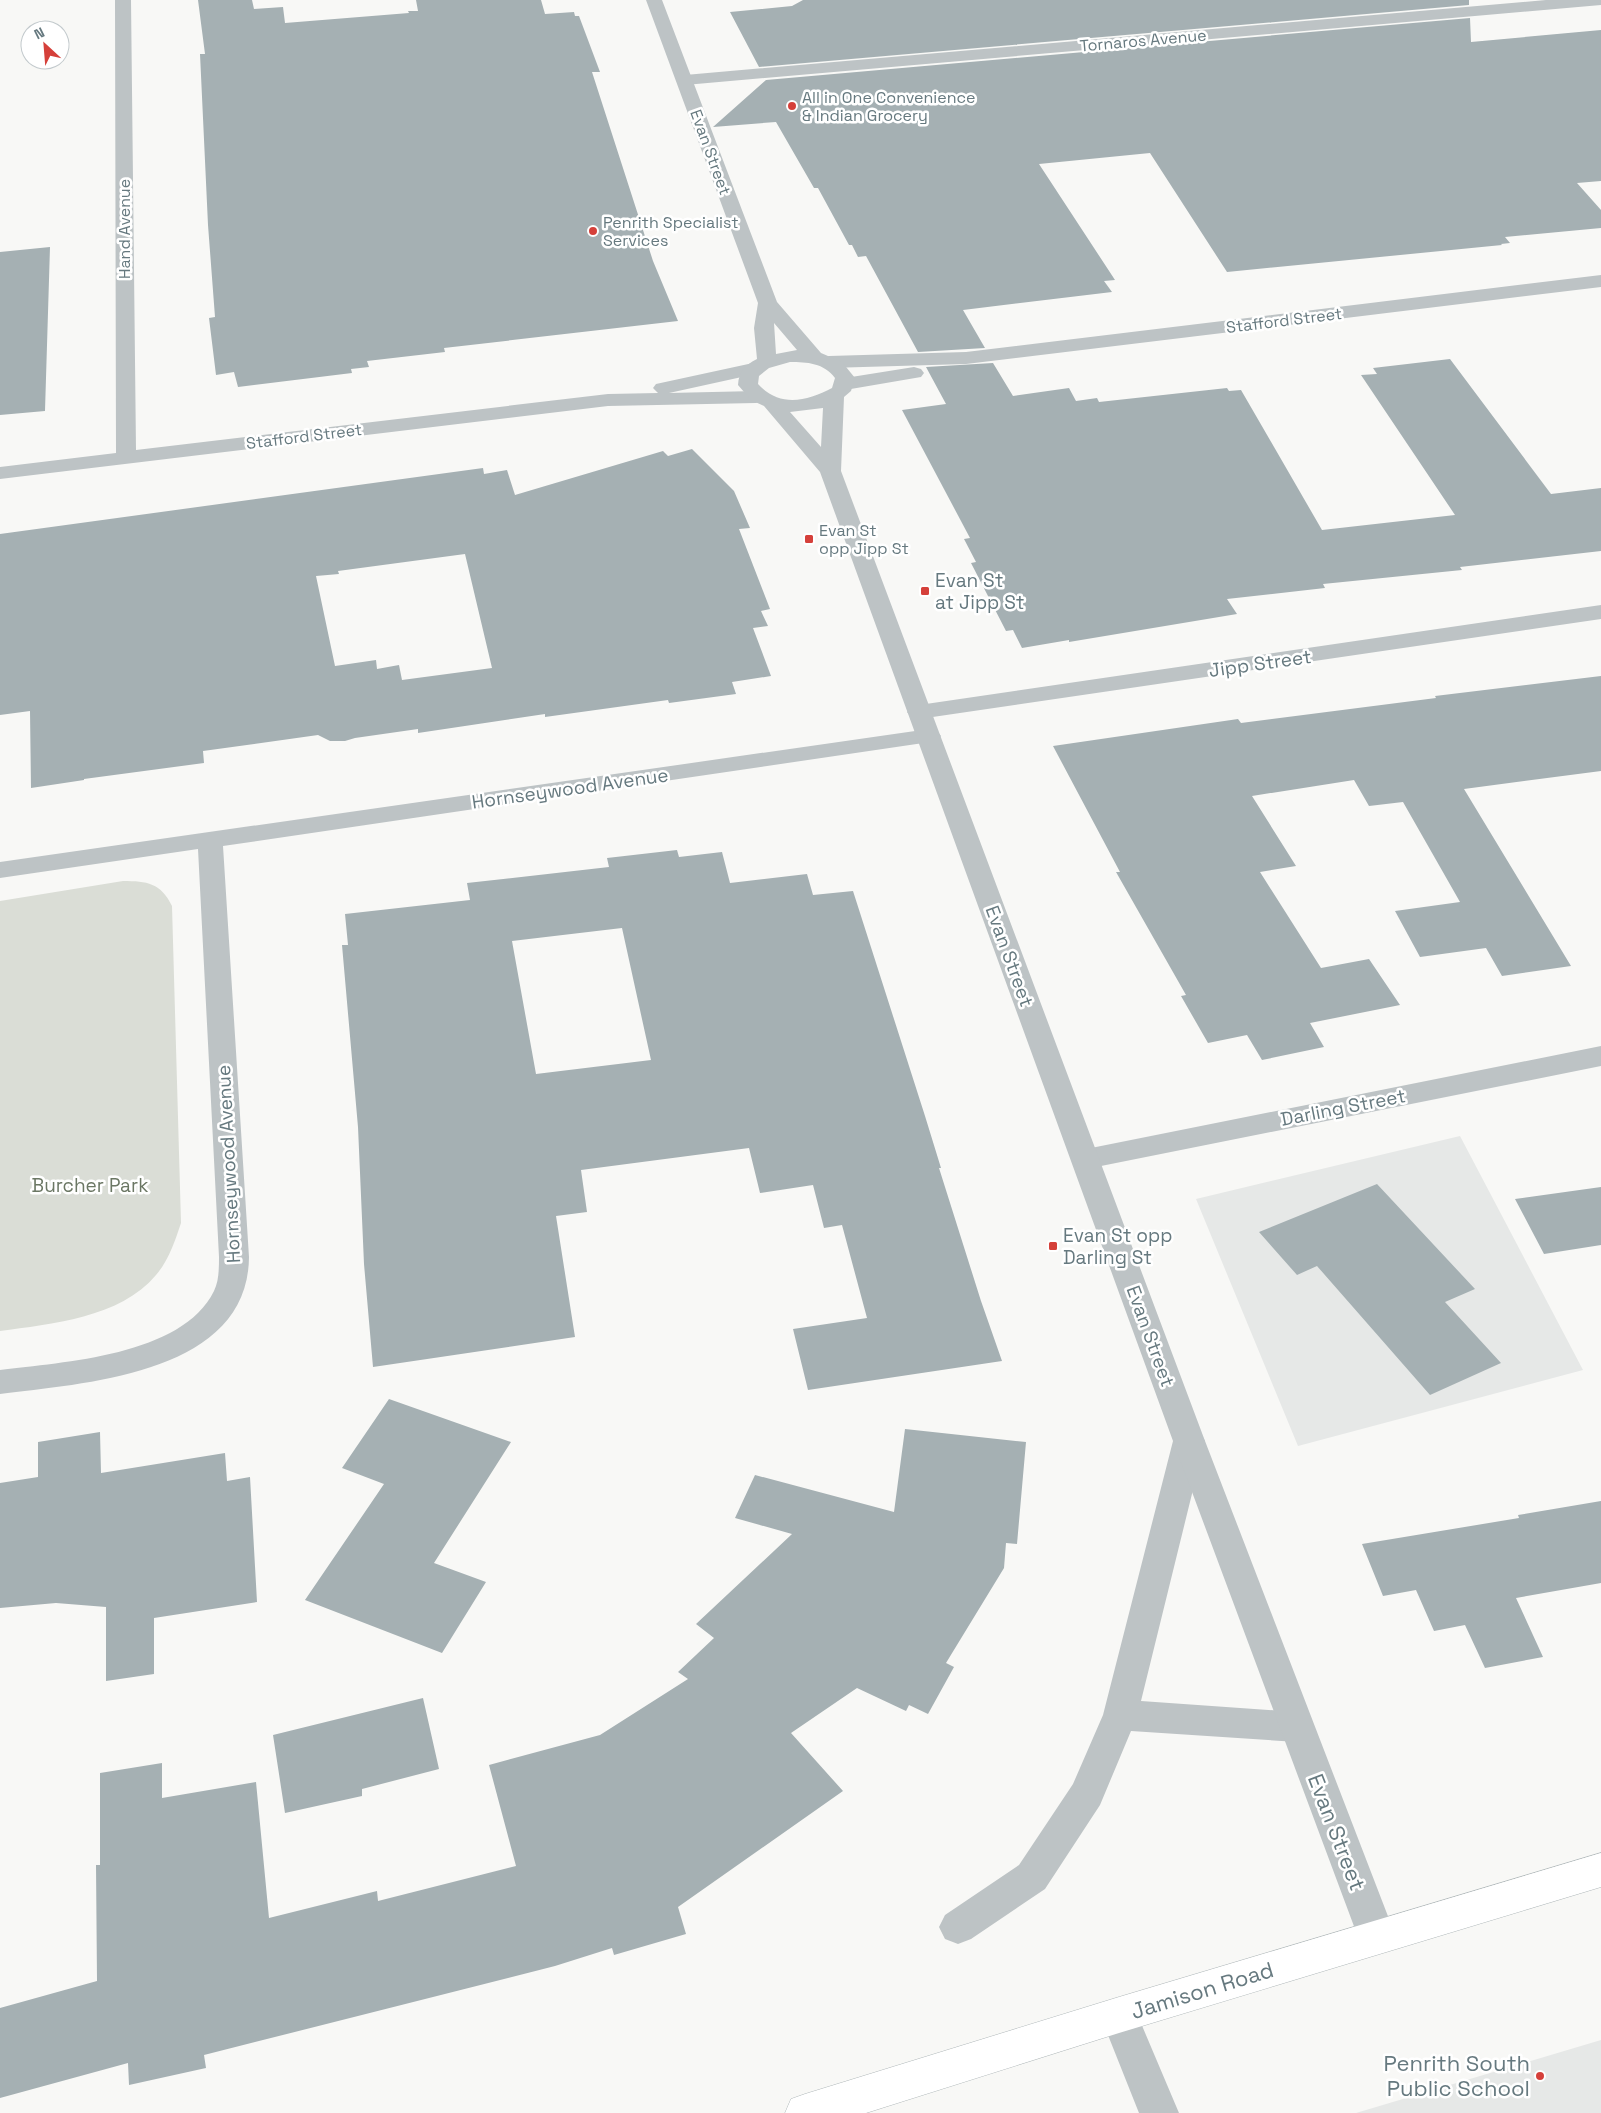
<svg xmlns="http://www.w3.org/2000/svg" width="1601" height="2113" font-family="'Space Grotesk',sans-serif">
<rect width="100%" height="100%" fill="#f8f8f6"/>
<!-- built -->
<path fill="#e6e8e7" d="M 1460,1136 L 1583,1370 L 1298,1446 L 1196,1199 Z
M 1601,2040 L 1601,2113 L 1356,2113 Z"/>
<!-- green -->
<path fill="#daddd6" d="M 123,881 C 147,881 161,883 172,906 L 181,1223 C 175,1241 169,1260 156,1275 C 120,1318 51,1324 0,1331 L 0,901 Z"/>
<!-- building -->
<path fill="#a5b0b3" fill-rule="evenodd" d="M 198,0 L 252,0 L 254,9 L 283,7 L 285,23 L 409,13 L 408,11 L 418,11 L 416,0 L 541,0 L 545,14 L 574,12 L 575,16 L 579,16 L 600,72 L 592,72 L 653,261 L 678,321 L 444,348 L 445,352 L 367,361 L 369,367 L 351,369 L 352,373 L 238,387 L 234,372 L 216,375 L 209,318 L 215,317 L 208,225 L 200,54 L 205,54 Z
M 803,0 L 1469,0 L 1469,5 L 759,67 L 730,12 L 792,6 Z
M 1470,18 L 1471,42 L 1601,30 L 1601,181 L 1577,183 L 1601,210 L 1601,228 L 1505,237 L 1510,243 L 1501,244 L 1502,245 L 1227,272 L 1150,153 L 1039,164 L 1115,280 L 1104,281 L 1112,292 L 963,310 L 985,348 L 918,352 L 866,256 L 858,257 L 852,245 L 849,245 L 818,188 L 814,188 L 776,122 L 713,127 L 766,80 Z
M 50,247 L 45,411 L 0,415 L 0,252 Z
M 1450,359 L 1551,494 L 1601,488 L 1601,551 L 1460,567 L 1462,570 L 1323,584 L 1325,588 L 1227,599 L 1237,614 L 1069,642 L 1069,640 L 1022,648 L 1013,630 L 1006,631 L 971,563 L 976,562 L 964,539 L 970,538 L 902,410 L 946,404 L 926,367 L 993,363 L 1013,396 L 1069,388 L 1076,401 L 1097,398 L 1099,402 L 1227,388 L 1229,391 L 1241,390 L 1322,530 L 1455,515 L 1361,375 L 1377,374 L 1373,368 Z
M 692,449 L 734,491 L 750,528 L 739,529 L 770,609 L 761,611 L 768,626 L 753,628 L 771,676 L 732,682 L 736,694 L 669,703 L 668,700 L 545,717 L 545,714 L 418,733 L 418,729 L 355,738 L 345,741 L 330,741 L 318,735 L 203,751 L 204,763 L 84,779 L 84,780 L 31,788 L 30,711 L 0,715 L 0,534 L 483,468 L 484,474 L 507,470 L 515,495 L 663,451 L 668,456 ZM 465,554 L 492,668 L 402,680 L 399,665 L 377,669 L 376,660 L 335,666 L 316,576 L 339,574 L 338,571 Z
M 1601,676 L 1601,771 L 1464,789 L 1571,966 L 1502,976 L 1486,948 L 1420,957 L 1395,911 L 1460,902 L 1403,802 L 1369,806 L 1354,780 L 1252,796 L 1296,866 L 1260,872 L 1321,968 L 1369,959 L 1400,1005 L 1310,1023 L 1324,1047 L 1262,1060 L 1247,1035 L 1208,1043 L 1181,996 L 1186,995 L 1116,872 L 1120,872 L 1053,746 L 1238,719 L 1241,723 L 1436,698 L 1435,696 Z
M 677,850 L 679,857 L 722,852 L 730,883 L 807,874 L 813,895 L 853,891 L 925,1116 L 941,1168 L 939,1168 L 981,1301 L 1002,1361 L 808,1390 L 793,1329 L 867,1318 L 842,1225 L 824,1228 L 813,1185 L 760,1193 L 749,1148 L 581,1170 L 587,1212 L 556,1216 L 575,1337 L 373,1367 L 364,1264 L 358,1127 L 342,945 L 348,945 L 345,914 L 470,900 L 467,883 L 609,867 L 607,858 ZM 622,928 L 651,1060 L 536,1074 L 512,941 Z
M 1377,1184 L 1475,1289 L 1445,1302 L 1501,1363 L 1430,1395 L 1317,1266 L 1297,1275 L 1259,1232 Z
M 1601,1187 L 1601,1245 L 1544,1254 L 1515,1199 Z
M 389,1399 L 511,1442 L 434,1563 L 486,1582 L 442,1653 L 305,1600 L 384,1484 L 342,1468 Z
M 905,1429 L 1026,1442 L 1017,1544 L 1006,1543 L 1004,1568 L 946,1663 L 954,1667 L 928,1714 L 909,1705 L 906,1711 L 857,1688 L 791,1733 L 843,1791 L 678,1907 L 686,1934 L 614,1955 L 612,1948 L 555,1966 L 204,2055 L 206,2068 L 129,2085 L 128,2063 L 0,2098 L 0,2008 L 97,1981 L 96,1865 L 100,1865 L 100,1773 L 162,1763 L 162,1798 L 256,1782 L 269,1918 L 377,1891 L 378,1901 L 516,1866 L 489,1765 L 600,1735 L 688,1679 L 678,1672 L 714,1638 L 696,1624 L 792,1534 L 735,1518 L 755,1475 L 894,1512 Z
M 100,1432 L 101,1473 L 225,1453 L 227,1481 L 250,1477 L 257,1602 L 154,1618 L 154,1674 L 106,1681 L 106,1607 L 56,1603 L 0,1608 L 0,1483 L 38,1477 L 38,1442 Z
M 1601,1501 L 1601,1583 L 1516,1598 L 1543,1657 L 1485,1668 L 1465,1625 L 1434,1631 L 1416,1590 L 1383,1596 L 1362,1544 L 1519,1518 L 1518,1515 Z
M 423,1698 L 439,1769 L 362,1789 L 362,1796 L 285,1813 L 273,1735 Z"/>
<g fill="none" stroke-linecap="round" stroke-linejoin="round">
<!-- secondary casing -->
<g stroke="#b0b8ba" stroke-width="1">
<path id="secondary" d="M 1601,1853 L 1601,1887 L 1119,2033 L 866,2113 L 785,2113 L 791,2099 L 805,2094 L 1119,1997 Z"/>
</g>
<!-- minor -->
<path fill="#bdc3c5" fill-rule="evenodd" d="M 115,0 L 131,0 L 136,450 L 608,394 L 658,393 L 653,388 L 656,384 L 753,363 L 760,365 L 763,369 L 760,373 L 669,393 L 756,391 L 763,393 L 766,397 L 763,401 L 756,403 L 608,406 L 0,479 L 0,467 L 116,453 Z
M 1546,0 L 1601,0 L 1601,5 L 685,85 L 679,84 L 677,80 L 679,76 L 685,75 Z
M 1601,275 L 1601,287 L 966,364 L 829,368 L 822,366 L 819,362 L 822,358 L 829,356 L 966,352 Z
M 914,367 L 921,369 L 924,373 L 921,377 L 845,390 L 838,388 L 835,384 L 838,380 L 845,378 Z
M 1601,605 L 1601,619 L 919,719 L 911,717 L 907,712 L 911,707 L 919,705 Z
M 929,729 L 937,731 L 941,736 L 937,741 L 223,846 L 249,1257 C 248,1374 86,1383 0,1394 L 0,1370 C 63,1362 182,1356 214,1291 C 219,1281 219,1268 219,1257 L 198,849 L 0,878 L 0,862 Z
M 1601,1046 L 1601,1066 L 1086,1169 L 1076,1166 L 1072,1159 L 1076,1152 L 1086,1149 Z
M 1189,1428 L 1200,1432 L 1205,1441 L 1141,1701 L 1297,1712 L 1309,1716 L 1314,1727 L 1309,1738 L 1297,1742 L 1131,1731 L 1100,1805 L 1045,1889 L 971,1939 L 958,1944 L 945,1939 L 939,1927 L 945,1915 L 1019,1865 L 1073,1784 L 1103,1715 L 1173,1441 L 1178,1432 Z"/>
<!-- tertiary -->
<path fill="#bdc3c5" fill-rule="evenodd" d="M 646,0 L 662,0 L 777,302 L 821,353 L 842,362 L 855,378 L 851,391 L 844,397 L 841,471 L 1205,1441 L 1396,1937 L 1390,1949 L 1377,1954 L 1364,1949 L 1358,1937 L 1173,1441 L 820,472 L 764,406 L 751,400 L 738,385 C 739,371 745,365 757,359 L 754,328 L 758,303 ZM 774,323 L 797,350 L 776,354 ZM 790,362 C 807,362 824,363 835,378 L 832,388 C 807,401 780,408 758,384 L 759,376 L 769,368 ZM 823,408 L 821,447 L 790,412 Z
M 1119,1997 L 1132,2002 L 1179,2113 L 1139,2113 L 1100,2015 L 1106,2002 Z"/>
<!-- secondary -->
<use href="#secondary" fill="#fff" fill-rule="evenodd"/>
</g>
<!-- markers -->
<g fill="#d5403a" stroke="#fff" stroke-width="2">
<circle cx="792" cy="106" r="5"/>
<circle cx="593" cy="231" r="5"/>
<rect x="804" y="534" width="10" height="10" rx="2.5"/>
<rect x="920" y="586" width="10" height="10" rx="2.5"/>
<rect x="1048" y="1241" width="10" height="10" rx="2.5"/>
<circle cx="1540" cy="2076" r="5"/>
</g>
<g text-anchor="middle" stroke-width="5" stroke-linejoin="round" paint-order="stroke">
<!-- far-street labels -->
<g font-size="16" fill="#66797f" stroke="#fff">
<text transform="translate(1143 40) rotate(-5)" y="6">Tornaros Avenue</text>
<text transform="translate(711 152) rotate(70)" y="6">Evan Street</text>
<text transform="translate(124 229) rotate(-90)" y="6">Hand Avenue</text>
<text transform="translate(1284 320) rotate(-7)" y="6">Stafford Street</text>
<text transform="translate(304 436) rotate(-7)" y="6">Stafford Street</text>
</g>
<!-- far-poi labels -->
<g font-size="16" fill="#66797f" stroke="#fff" text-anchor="start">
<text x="802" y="103">All in One Convenience<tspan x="802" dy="18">&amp; Indian Grocery</tspan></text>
<text x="603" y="228">Penrith Specialist<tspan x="603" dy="18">Services</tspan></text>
<text x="819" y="536">Evan St<tspan x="819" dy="18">opp Jipp St</tspan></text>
</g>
<!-- poi labels -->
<g font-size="19" fill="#66797f" stroke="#fff" text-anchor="start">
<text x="935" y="587">Evan St<tspan x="935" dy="22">at Jipp St</tspan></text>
<text x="1063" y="1242">Evan St opp<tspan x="1063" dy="22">Darling St</tspan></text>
</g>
<!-- street labels -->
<g font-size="19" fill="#66797f" stroke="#fff">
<text transform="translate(1260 663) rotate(-8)" y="7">Jipp Street</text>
<text transform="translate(570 788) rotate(-8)" y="7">Hornseywood Avenue</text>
<text transform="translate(1010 956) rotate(70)" y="7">Evan Street</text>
<text transform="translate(1343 1107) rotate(-11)" y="7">Darling Street</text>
<text transform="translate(228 1164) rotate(-93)" y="7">Hornseywood Avenue</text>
<text transform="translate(1151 1336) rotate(70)" y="7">Evan Street</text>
</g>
<!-- park labels -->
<g font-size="19" fill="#6b7764" stroke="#fff">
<text x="90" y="1192">Burcher Park</text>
</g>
<!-- near-street labels -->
<g font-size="22" fill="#66797f" stroke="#fff">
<text transform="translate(1337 1832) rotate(69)" y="8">Evan Street</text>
<text transform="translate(1202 1990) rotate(-17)" y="8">Jamison Road</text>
</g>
<!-- near-poi labels -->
<g font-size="22" fill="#66797f" stroke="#fff" text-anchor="end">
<text x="1530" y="2071">Penrith South<tspan x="1530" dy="25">Public School</tspan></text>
</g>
</g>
<!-- north arrow -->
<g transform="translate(45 45) rotate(334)"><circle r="24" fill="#ffffff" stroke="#c2c9cc"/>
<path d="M0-4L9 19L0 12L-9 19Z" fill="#d5403a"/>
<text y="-8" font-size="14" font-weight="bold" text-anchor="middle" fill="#66797f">N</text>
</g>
</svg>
